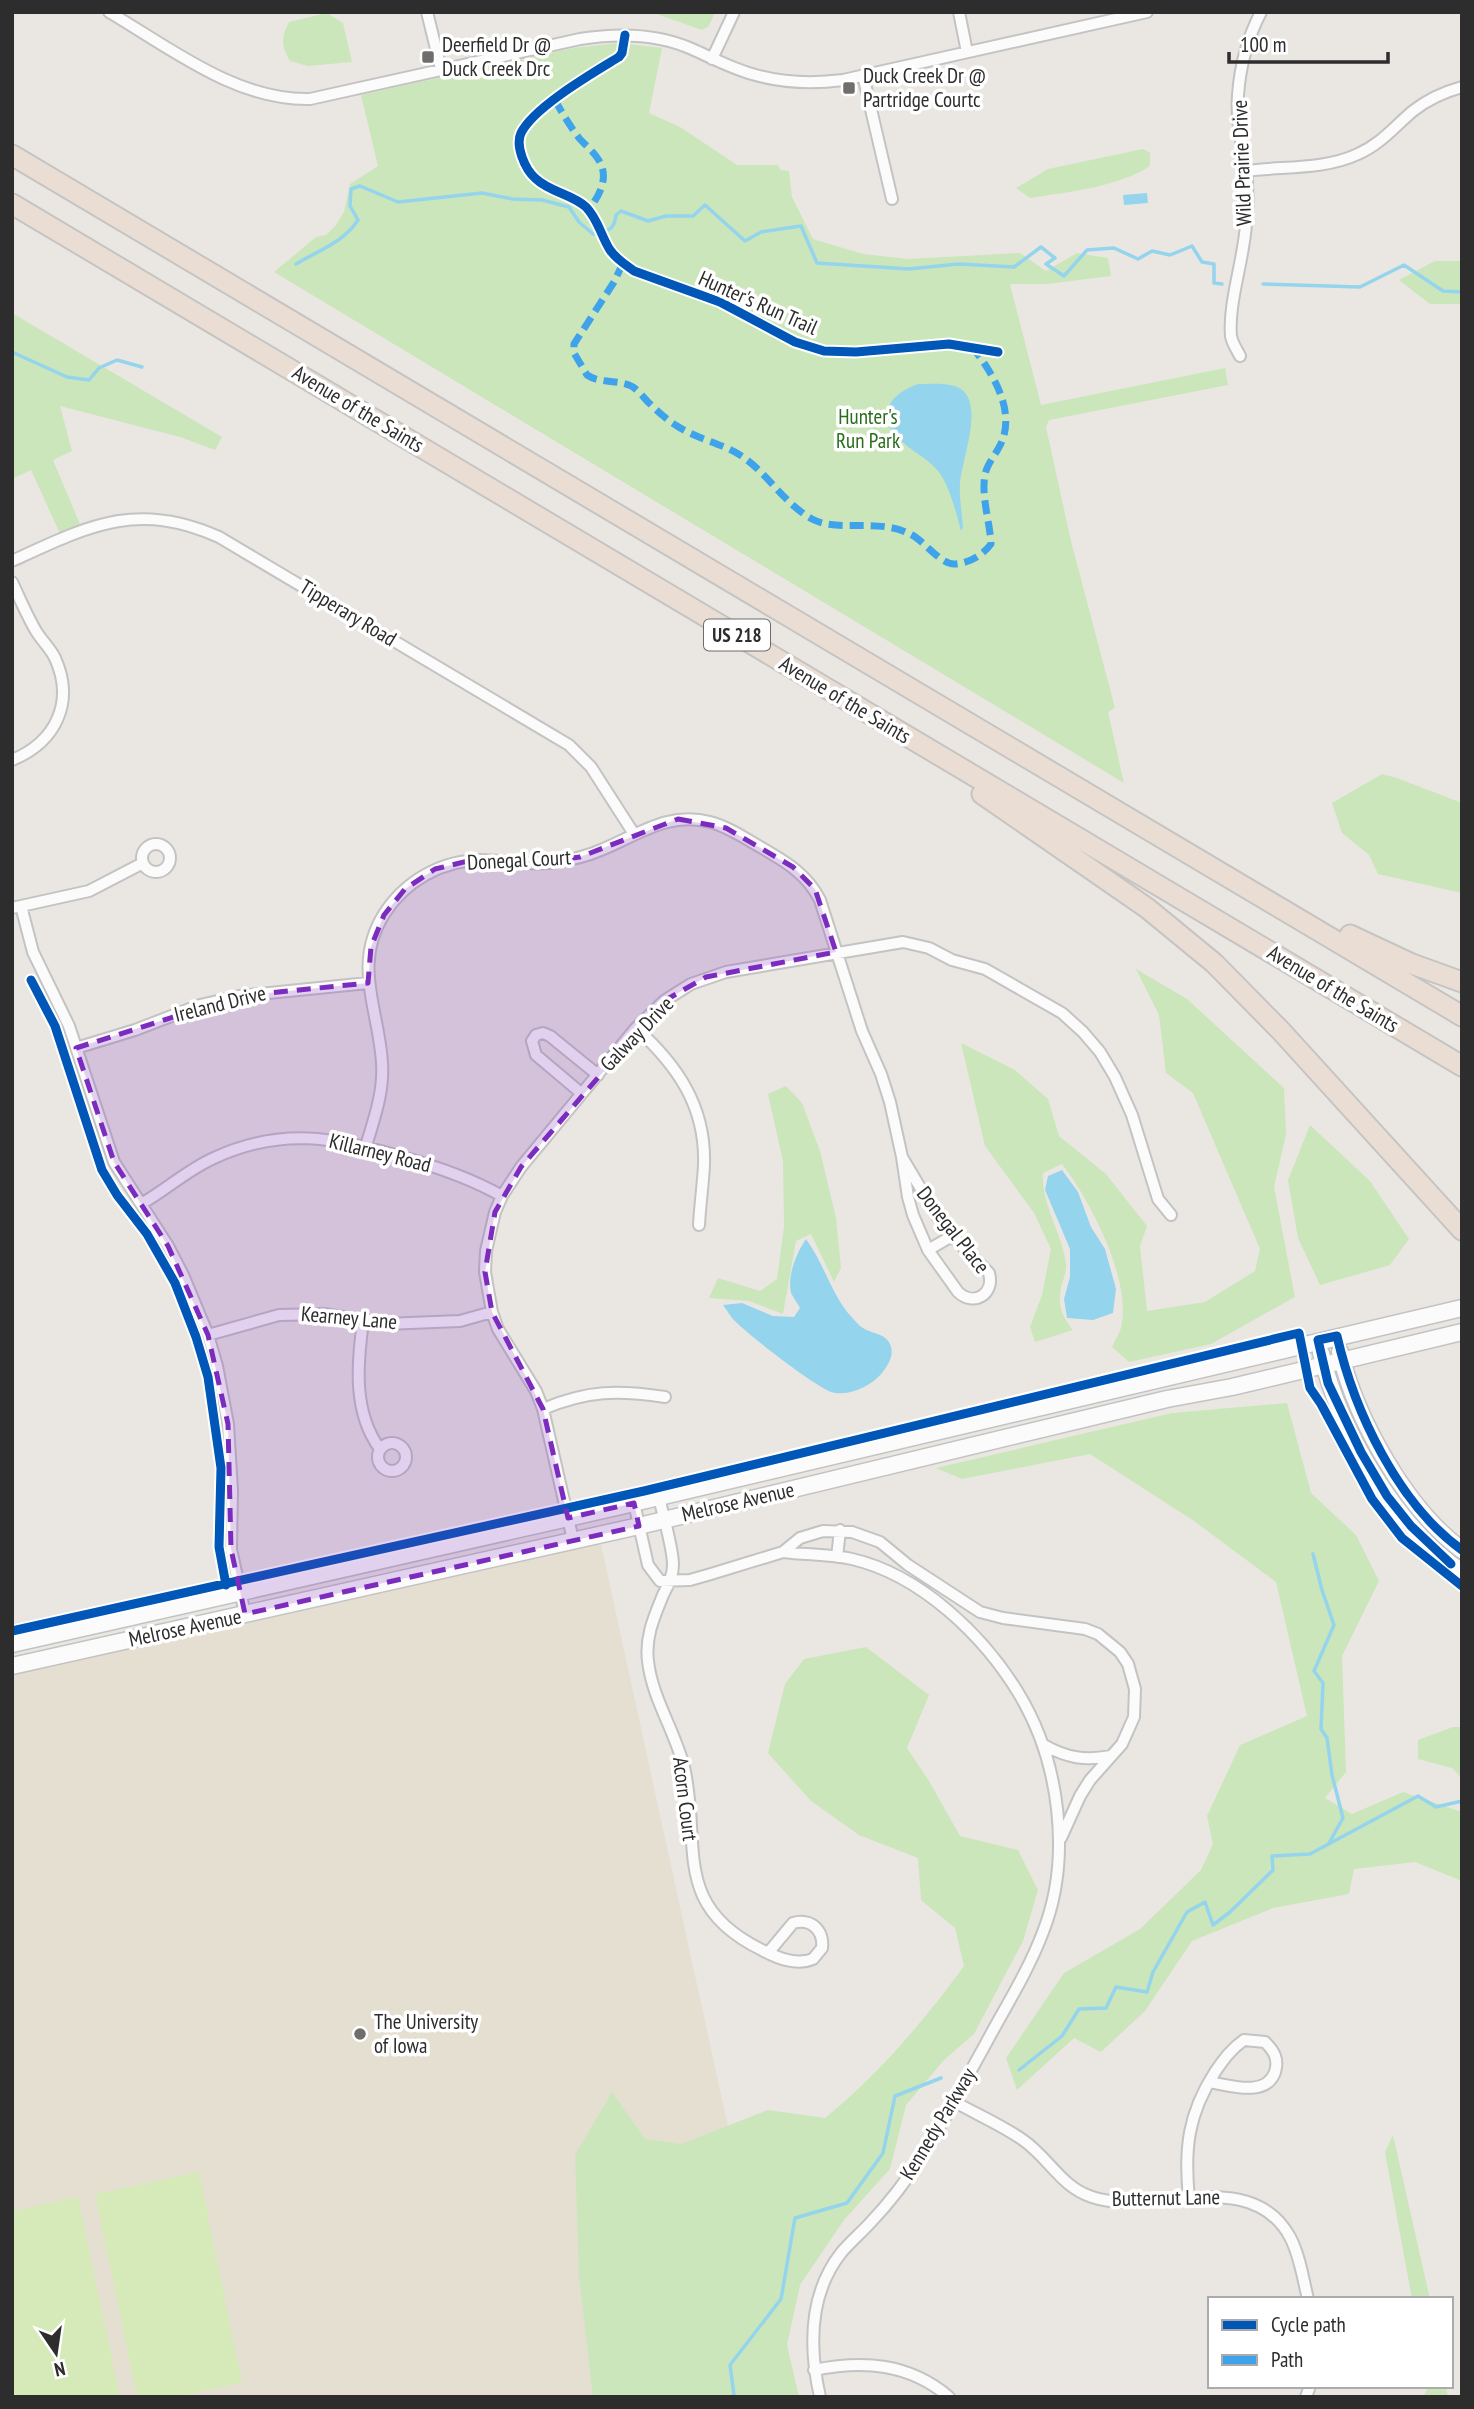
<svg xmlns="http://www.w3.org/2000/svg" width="1474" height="2409" font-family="'PT Sans Narrow',sans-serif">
<rect width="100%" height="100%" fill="#eae7e2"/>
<!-- education -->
<path fill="#e5dfd1" d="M 600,1540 L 787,2397 L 12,2397 L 12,1671 Z"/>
<!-- green -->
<path fill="#cbe6bb" d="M 651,12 L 715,12 L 709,26 L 702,30 Z
M 327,13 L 343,23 L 352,62 L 308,66 L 290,61 C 281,45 281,38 289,22 Z
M 619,43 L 662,48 L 649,113 L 680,127 L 737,165 L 778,165 L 780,170 L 789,171 L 792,197 L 813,239 L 863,254 L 908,259 L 1020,253 L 1046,271 L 1077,253 L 1108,258 L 1111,276 L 1048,284 L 1010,284 L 1041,405 L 1225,368 L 1228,385 L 1049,420 L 1046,427 L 1071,541 L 1115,708 L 1108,712 L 1124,783 L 274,272 L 316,237 L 326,235 L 336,225 L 344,212 L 350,184 L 378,166 L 361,95 L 573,48 Z
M 1143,149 L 1150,153 L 1150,166 C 1118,187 1068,192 1030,198 L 1016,188 L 1048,169 Z
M 1435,261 L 1462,261 L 1462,304 L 1430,304 L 1399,280 Z
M 12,313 L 222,437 L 215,450 L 180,437 L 60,406 L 72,451 L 53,460 L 82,529 L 62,538 L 31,470 L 12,479 Z
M 1382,774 L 1397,778 L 1462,803 L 1462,893 L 1378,874 L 1369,855 L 1342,833 L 1332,803 Z
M 1136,969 L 1187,999 L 1284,1088 L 1286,1134 L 1274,1187 L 1295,1297 L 1211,1344 L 1129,1362 L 1112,1347 C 1115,1340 1120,1333 1121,1327 C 1132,1280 1090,1200 1062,1164 L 1043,1173 C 1041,1204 1062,1233 1066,1263 C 1067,1270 1064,1277 1062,1284 C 1057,1303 1061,1315 1073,1330 L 1035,1342 L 1030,1327 L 1042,1295 L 1051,1249 L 1034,1213 L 985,1146 L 961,1043 L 1015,1070 L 1048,1099 L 1059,1136 L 1106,1174 L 1147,1226 L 1140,1246 L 1147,1311 L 1205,1302 L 1255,1271 L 1260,1249 L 1193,1093 L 1166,1073 L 1159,1015 Z
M 786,1086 L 802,1103 L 820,1151 L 836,1218 L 841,1268 L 834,1282 L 811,1234 L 796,1241 L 783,1314 L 749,1301 L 709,1298 L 718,1278 L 760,1291 L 777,1279 L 784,1227 L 783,1161 L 768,1094 Z
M 1310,1125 L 1370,1181 L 1409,1239 L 1390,1265 L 1320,1285 L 1298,1238 L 1288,1180 Z
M 1287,1403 L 1311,1493 L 1356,1535 L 1379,1581 L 1342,1656 L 1346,1772 L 1325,1798 L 1352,1814 L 1403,1792 L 1462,1812 L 1462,1881 L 1415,1862 L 1354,1869 L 1349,1894 L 1273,1908 L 1192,1941 L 1145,2011 L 1101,2052 L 1074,2038 L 1017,2090 L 1006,2058 L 1064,1973 L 1140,1929 L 1201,1870 L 1213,1844 L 1207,1816 L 1240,1745 L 1307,1716 L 1276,1582 L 1194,1521 L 1090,1454 L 962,1479 L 936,1468 L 1172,1413 Z
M 866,1647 L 929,1695 L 907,1748 L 929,1781 L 960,1836 L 1018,1850 L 1038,1890 L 1023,1941 L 974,2034 L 944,2060 L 906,2105 L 890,2169 L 844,2220 L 800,2285 L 787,2345 L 799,2397 L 593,2397 L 579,2276 L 575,2155 L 612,2092 L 645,2139 L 681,2144 L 768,2110 L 825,2118 C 878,2075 924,2021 964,1966 L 955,1928 L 921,1900 L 918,1858 L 859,1835 L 811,1801 L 768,1753 L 785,1684 L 804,1659 Z
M 1453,1727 L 1462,1727 L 1462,1778 L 1452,1768 L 1418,1759 L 1418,1740 Z
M 1393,2135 L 1430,2299 L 1412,2299 L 1385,2152 Z
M 1429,2386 L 1446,2386 L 1448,2397 L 1423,2397 Z"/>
<!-- pitch -->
<path fill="#d6eab9" d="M 199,2172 L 242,2383 L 174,2397 L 137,2397 L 95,2194 Z
M 78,2197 L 120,2397 L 12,2397 L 12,2211 Z"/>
<!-- water -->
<path fill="#95d4ed" d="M 1147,193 L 1148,203 L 1124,205 L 1123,195 Z
M 918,384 C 930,384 951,382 961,389 C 984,405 962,460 960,483 C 959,497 962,513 963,527 L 961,531 C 957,515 950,489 941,475 C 928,453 883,442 888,411 C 890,397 905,389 918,384 Z
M 1062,1170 L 1078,1192 L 1091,1227 L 1105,1249 L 1116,1289 L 1113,1313 L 1093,1320 L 1067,1318 L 1064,1299 L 1070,1277 L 1070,1249 L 1045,1190 L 1048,1176 Z
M 806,1239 C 823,1262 830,1290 848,1313 C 852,1317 858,1325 863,1328 C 872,1334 885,1333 890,1344 C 895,1355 888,1365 882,1373 C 871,1386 852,1395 835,1393 C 821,1392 743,1331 732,1318 C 729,1314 726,1309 723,1305 L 742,1303 L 773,1316 L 794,1317 L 800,1308 C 797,1303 793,1297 791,1293 C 787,1275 797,1252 806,1239 Z"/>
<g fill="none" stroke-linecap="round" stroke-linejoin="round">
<!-- stream -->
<path stroke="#95d4ed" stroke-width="3.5" d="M 296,264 C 319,250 343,243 358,220 L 350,206 L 351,189 L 360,186 L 398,202 L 482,193 L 513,199 L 542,200 L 569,207 L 579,222 L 593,234 C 607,230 614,232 616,215 L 621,211 L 648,221 L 666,216 L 693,216 L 705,205 L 745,241 L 761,232 L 801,226 L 817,263 L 909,269 L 958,264 L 1014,267 L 1041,247 L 1055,258 L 1046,264 L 1064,276 L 1087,250 L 1114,248 L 1138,259 L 1152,251 L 1170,255 L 1192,246 L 1202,262 L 1214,264 L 1214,283 L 1222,284
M 1263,284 L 1360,287 L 1404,265 L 1443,291 L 1462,292
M 12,352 L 67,377 L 89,380 L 99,368 L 117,360 L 142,367
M 1313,1554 L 1322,1590 L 1334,1625 L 1314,1671 L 1323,1683 L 1321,1729 L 1327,1738 L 1332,1775 L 1343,1818 L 1329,1843
M 1019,2070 L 1062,2036 L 1079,2009 L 1106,2008 L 1116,1987 L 1147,1992 L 1153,1972 L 1187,1912 L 1205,1902 L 1213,1925 L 1230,1912 L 1273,1870 L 1272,1856 L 1310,1854 L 1418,1796 L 1436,1807 L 1462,1801
M 730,2397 L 734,2395 L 730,2365 L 781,2299 L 795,2218 L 847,2203 L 883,2153 L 895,2096 L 941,2078"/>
<!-- street casing -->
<g stroke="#c4c3c3" stroke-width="14">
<path id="street" d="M 109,12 C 170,48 237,101 310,99 L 580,39 C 618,33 656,33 692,49 C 712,58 731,68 752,74 C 782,83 812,84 843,80 L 1147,12
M 427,12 L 441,69
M 959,12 L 967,52
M 712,59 L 734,12
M 863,75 L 892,199
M 1246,171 C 1283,166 1324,170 1358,154 C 1381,144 1395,126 1413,111 C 1428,99 1444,92 1462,87
M 1240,356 C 1237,350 1232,343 1231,336 C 1228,303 1244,259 1246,224 C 1248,206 1248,188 1246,170 C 1242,145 1236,121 1238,95 C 1240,67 1248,37 1261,12
M 12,561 C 88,526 137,500 219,537 L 569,745 L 591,767 L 634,834
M 12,582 C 20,599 27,616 36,631 C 42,641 50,648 55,658 C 75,702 56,742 12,760
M142 858a14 14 0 1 1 28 0a14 14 0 1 1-28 0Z
M 21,906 L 33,952 L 69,1026 L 114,1162 L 168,1246 L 183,1275 L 208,1335 L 217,1366 L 228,1424 L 232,1491 L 231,1549 L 245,1614
M 12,908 L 89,891 L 143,863
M 636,1028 C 678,1066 706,1107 704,1165 C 703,1185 700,1205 699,1225
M 76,1048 L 135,1030 L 200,1005 L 239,996 L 368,983
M 581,1093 L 536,1055 L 532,1041 L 536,1035 L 543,1033 L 550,1036 L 598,1075
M 366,1146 C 374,1119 384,1092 382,1063 C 379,1010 352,965 384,914 C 405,881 442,860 481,860 C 506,860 530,866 555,862 C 571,860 587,856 601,850 C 638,835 668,811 710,822 C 729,827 746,839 762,848 C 786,862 807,874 820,900 L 862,1031 L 881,1074 L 890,1102 L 902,1157 L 908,1197 L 913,1215 L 928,1250 L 958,1292 C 974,1307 995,1294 989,1273 L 952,1236 L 937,1216 L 902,1157
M 141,1204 C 166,1190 187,1170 214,1158 C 281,1127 335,1137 402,1157 C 438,1167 470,1178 502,1196
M 928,1250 L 952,1236
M 363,1322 C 357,1364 353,1413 380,1449
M 208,1335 L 279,1315 L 324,1314 L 385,1324 L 460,1321 L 492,1312
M 543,1409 C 588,1390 618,1390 665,1397
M378 1457a14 14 0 1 1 28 0a14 14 0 1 1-28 0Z
M 659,1497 C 663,1516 673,1547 673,1565 C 673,1576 668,1585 663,1595 C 654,1617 645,1637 648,1661 C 652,1698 675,1731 684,1767 C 702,1845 670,1905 762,1950 C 777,1958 796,1966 813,1959 L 822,1948 C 824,1930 811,1918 793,1923 L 768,1953
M 634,1503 L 648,1565 L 660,1581 L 690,1580 L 711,1574 L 783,1552 L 800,1538 L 823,1531 L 852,1532 L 880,1542 L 908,1565 L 980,1612 L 1003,1618 L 1085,1629 L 1098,1634 L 1120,1652 L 1128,1664 L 1135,1689 L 1134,1717 L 1122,1744 L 1090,1780 L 1080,1796 L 1061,1838
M 573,1540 L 543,1409 L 536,1391 L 498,1329 L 492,1312 L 485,1272 L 486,1251 L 495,1212 L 502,1196 L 521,1167 L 636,1028 L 664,1001 L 691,984 L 726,972 L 903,942 L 929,948 L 952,960 L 985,969 L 1062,1013 L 1083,1032 L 1100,1052 L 1115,1077 L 1132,1115 L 1158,1199 L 1171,1215
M 783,1552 C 806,1555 830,1554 852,1559 C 921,1575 984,1636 1019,1694 C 1060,1762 1072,1858 1043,1932 C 1028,1972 1004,2009 984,2047 C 963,2084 944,2123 920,2159 C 906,2181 889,2203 871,2222 C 861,2233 850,2242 841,2253 C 808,2295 809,2348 820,2397
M 837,1557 L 840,1530
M 1044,1745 C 1067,1758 1085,1761 1111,1756
M 953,2101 C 976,2114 1002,2125 1023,2140 C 1049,2158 1061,2187 1092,2197 C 1113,2204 1134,2202 1156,2200 C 1205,2197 1262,2186 1290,2237 C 1300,2256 1303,2279 1308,2299
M 1189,2198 C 1184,2149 1188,2114 1215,2072 C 1224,2059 1231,2049 1244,2040 L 1265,2042 C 1274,2051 1279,2059 1275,2072 C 1266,2098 1229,2085 1209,2082
M 814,2370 C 863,2360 909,2363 949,2397
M 1306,2397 L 1310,2386"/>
</g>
<!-- secondary casing -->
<g stroke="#c4c3c3" stroke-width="19">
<path id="secondary" d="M 1340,1352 C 1356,1419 1406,1509 1462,1550
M 1321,1353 C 1339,1429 1396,1528 1462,1572
M 12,1644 L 621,1506 L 1462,1308
M 12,1666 L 639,1526 L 1167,1399 L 1232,1387 L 1462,1332"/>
</g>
<!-- highway casing -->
<g stroke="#c6c4c3" stroke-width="23">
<path id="highway" d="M 12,155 L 1462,1016
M 12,204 L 1462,1066
M 982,794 L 1147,908 L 1214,963 L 1281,1031 L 1462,1230
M 1350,935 L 1412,964 L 1462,982"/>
</g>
<!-- street -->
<use href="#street" stroke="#fcfbfb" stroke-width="10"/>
<!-- secondary -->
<use href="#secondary" stroke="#fcfbfb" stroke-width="16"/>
<!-- highway -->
<use href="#highway" stroke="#eaded4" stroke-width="19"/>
<!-- quiet -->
<path stroke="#3ea3eb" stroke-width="7" stroke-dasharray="14 7" stroke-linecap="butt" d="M 555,100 C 562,113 570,126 579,138 C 585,145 593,151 598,159 C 610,176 600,196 588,210
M 623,263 L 614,282 L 574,344 L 574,353 L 587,375 C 600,384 619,379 633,387 C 639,391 644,398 648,402 C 657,411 667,420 677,426 C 697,439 721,443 740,455 C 768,473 783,503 812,519 C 838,533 880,517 912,535 C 924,541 941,565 955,564 C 969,563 982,556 991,544 C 990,522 981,497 985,475 C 987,463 998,452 1002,441 C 1015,409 992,372 973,348"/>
<!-- cycleway casing -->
<g stroke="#fff" stroke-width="13">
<path id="cycleway" d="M 625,35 L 622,53 L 619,57 C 593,73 534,107 521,133 C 515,146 525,169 535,178 C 549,192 572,194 586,207 C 598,219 601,236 610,250 C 616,259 626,265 634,271 L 720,302 L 795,342 L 824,351 L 856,352 L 949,344 L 998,352
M 31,980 L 55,1026 L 102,1170 L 117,1195 L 147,1234 L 175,1283 L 196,1337 L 208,1377 L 221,1468 L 219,1547 L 226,1585
M 1451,1564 L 1411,1526 L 1387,1496 L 1361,1452 L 1328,1383 L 1318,1340 L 1337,1336 C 1354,1411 1398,1504 1462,1550
M 12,1631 L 644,1491 L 1299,1333 L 1310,1388 L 1321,1404 L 1372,1499 L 1402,1538 L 1462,1586"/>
</g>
<!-- cycleway -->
<use href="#cycleway" stroke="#0057b8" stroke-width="9"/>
</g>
<!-- marked area -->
<path fill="#7b2cbf" fill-opacity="0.2" stroke="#7b2cbf" stroke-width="5" stroke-dasharray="14 9" stroke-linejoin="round" d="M 678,819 L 726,828 L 793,867 L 815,889 L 836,952 L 706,977 L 664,1001 L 521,1167 L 495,1212 L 485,1272 L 492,1312 L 543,1409 L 568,1518 L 634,1503 L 639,1526 L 245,1614 L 231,1549 L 228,1424 L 208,1335 L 168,1246 L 114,1162 L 76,1048 L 239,996 L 368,983 L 371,947 L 384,915 L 405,889 L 435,869 L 468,861 L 530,864 L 580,857 Z"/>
<!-- markers -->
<g fill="#6f6e6c" stroke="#fff" stroke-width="2.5">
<rect x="421" y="50" width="14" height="14" rx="3.5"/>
<rect x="842" y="81" width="14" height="14" rx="3.5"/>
<circle cx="360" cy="2034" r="7"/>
</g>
<g text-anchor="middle" stroke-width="7" stroke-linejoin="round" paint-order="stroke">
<!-- shield labels -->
<rect fill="#fff" stroke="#6c6c6c" stroke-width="2" x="704" y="619.5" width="66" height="31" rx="5"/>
<g font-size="19" font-weight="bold" fill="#2d2d2d">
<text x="737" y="642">US 218</text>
</g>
<!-- poi labels -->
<g font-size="21" fill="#2d2d2d" stroke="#fff" text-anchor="start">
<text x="442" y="52">Deerfield Dr @<tspan x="442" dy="24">Duck Creek Drc</tspan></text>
<text x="863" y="83">Duck Creek Dr @<tspan x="863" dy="24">Partridge Courtc</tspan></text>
<text x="374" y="2029">The University<tspan x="374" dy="24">of Iowa</tspan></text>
</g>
<!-- street labels -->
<g font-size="21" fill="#2d2d2d" stroke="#fff">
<text transform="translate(1242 163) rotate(-92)" y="7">Wild Prairie Drive</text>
<text transform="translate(758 303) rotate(24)" y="7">Hunter's Run Trail</text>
<text transform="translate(358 409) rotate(31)" y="7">Avenue of the Saints</text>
<text transform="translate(348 613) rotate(31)" y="7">Tipperary Road</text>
<text transform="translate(845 700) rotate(31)" y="7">Avenue of the Saints</text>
<text transform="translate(519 860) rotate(-3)" y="7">Donegal Court</text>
<text transform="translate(1333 989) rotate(31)" y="7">Avenue of the Saints</text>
<text transform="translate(220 1004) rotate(-14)" y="7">Ireland Drive</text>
<text transform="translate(637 1034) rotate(-46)" y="7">Galway Drive</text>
<text transform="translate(380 1153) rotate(14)" y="7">Killarney Road</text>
<text transform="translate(953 1230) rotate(52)" y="7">Donegal Place</text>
<text transform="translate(349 1318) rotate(5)" y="7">Kearney Lane</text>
<text transform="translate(738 1502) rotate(-13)" y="7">Melrose Avenue</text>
<text transform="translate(185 1628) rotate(-12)" y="7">Melrose Avenue</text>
<text transform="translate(685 1799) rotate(83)" y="7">Acorn Court</text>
<text transform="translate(938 2124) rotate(-59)" y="7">Kennedy Parkway</text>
<text transform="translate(1166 2198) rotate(-1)" y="7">Butternut Lane</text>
</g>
<!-- park labels -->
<g font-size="21" fill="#286d19" stroke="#fff">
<text x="868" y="424">Hunter's<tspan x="868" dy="24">Run Park</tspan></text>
</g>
</g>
<!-- border -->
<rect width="1474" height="2409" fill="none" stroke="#2d2d2d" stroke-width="28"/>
<!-- legend -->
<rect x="1208" y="2297" width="245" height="91" fill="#ffffff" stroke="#ababab" stroke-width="2"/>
<rect x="1222" y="2320" width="35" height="10" fill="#0057b8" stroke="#ababab" stroke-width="2"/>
<text x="1271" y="2332" font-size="21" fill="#2d2d2d">Cycle path</text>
<rect x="1222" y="2355" width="35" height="10" fill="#3ea3eb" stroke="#ababab" stroke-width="2"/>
<text x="1271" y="2367" font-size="21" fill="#2d2d2d">Path</text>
<!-- north arrow -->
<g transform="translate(56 2353) rotate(167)" stroke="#ffffff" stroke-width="5" paint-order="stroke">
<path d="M0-5L12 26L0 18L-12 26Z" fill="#2d2d2d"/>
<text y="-10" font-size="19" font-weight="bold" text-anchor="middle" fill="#2d2d2d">N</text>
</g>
<!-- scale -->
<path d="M1229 52v10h159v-10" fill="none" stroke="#2d2d2d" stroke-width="3.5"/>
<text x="1240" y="52" font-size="21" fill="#2d2d2d" stroke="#ffffff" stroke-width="5" paint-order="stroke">100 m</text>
</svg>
